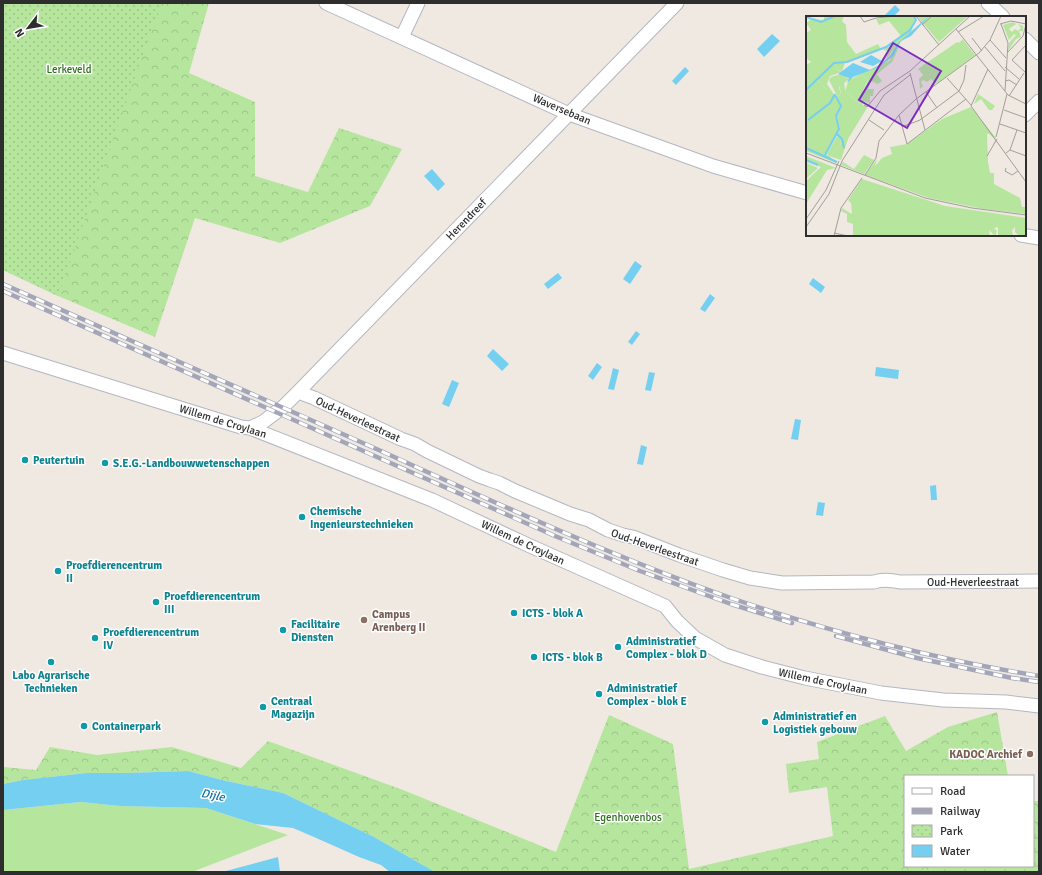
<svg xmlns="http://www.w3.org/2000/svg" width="1042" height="875" font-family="Signika,sans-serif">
<defs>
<pattern id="forest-crowns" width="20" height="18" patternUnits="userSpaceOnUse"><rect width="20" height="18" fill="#b6e59e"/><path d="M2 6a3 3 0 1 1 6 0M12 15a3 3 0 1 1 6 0" fill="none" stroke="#9dc588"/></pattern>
<pattern id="wetland-marsh" width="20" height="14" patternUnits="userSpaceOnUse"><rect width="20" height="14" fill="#b6e59e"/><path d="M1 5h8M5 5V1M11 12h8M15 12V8" fill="none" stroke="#9dc588"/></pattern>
<pattern id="park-dots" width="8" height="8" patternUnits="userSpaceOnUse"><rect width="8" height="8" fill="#b6e59e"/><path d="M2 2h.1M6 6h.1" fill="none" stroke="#9dc588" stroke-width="1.8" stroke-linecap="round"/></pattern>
</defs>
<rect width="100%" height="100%" fill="#efe9e1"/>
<!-- grass -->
<path fill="#b6e59e" d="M 81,802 L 120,806 L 206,808 L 288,835 L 192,872 L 3,872 L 3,810 Z"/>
<!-- forest -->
<path fill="url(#forest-crowns)" d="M 38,3 L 209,3 L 189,73 L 255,102 L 255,176 L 308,192 L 339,128 L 402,149 L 370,206 L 280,243 L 195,218 L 155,337 L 58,296 L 3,270 Z
M 997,712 L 1008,776 L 905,776 L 905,866 L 931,866 L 930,872 L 435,872 L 374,837 L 283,793 L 222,780 L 188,771 L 128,773 L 87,773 L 23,780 L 3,784 L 3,767 L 36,770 L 50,747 L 97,755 L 172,747 L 241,768 L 268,741 L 403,790 L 556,852 L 609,715 L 673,744 L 689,869 L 833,836 L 827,787 L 789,793 L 786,764 L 819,759 L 817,742 L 885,716 L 906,751 L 948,727 Z
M 1033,801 L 1039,801 L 1039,828 L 1033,828 Z"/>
<!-- wetland -->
<path fill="url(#wetland-marsh)" d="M 1033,828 L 1039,828 L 1039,872 L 930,872 L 931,866 L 1033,866 Z"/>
<!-- park -->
<path fill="url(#park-dots)" d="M 3,3 L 161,3 L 58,296 L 3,270 Z"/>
<!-- water -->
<path fill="#75cff0" d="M 895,5 L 900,10 L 893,17 L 888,17 L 885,15 Z
M 772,34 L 780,41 L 764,57 L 757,49 Z
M 685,67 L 689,71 L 676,85 L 672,81 Z
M 432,169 L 445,184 L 438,191 L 424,176 Z
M 635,261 L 642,266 L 630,284 L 623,279 Z
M 558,273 L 562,278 L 548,289 L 544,284 Z
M 813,278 L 825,287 L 821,293 L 809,284 Z
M 710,294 L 715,298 L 705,312 L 700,309 Z
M 636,331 L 640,334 L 632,345 L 628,342 Z
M 493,349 L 509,364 L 502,371 L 487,356 Z
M 597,363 L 602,367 L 593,380 L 588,376 Z
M 876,367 L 899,370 L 898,379 L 875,376 Z
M 613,368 L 619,370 L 614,390 L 608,389 Z
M 649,372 L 655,373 L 651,391 L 645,390 Z
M 452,380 L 459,383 L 449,407 L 442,404 Z
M 795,419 L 801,420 L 798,440 L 791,439 Z
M 641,445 L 647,447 L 643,465 L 637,464 Z
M 936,485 L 937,500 L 931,500 L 930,486 Z
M 818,502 L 825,503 L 823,516 L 816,515 Z
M 188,771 L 222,780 L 283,793 L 374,837 L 435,872 L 390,872 L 381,865 L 359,857 L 314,837 L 293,828 L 255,824 L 206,808 L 120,806 L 81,802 L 3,810 L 3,784 L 23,780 L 87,773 L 128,773 Z
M 278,857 L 280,872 L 222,872 Z"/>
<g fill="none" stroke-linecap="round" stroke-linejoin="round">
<!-- minor casing -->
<g stroke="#b4b7c1" stroke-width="15">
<path id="minor" d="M 326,3 L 569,114 L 713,166 L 807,193
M 988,3 L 1003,17
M 402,37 L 418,3
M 1025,39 L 1039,53
M 1025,115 L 1039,101
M 1021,235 L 1039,238
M 3,353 L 241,427 L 250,428 L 432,500 L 528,545 L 665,606 L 677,621 L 695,638 L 725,655 L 762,667 L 805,678 L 881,693 L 943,700 L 1006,702 L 1039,706
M 298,392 L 314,398 L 401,439 L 415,444 L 427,451 L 479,476 L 490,480 L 499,483 L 515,491 L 570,514 L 589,520 L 608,530 L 623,535 L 633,537 L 679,555 L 723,570 L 750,578 L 782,583 L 874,582 C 883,579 891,580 900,582 L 1039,581
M 250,428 L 263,422 L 283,407 L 298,392 L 677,3"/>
</g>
<!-- minor -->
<use href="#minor" stroke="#fff" stroke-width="13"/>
<!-- rail casing -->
<g stroke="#a3a6b8" stroke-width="4.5">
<path id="rail" d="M 3,284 C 129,340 255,395 381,451 C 496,503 611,556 731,598 C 830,632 935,659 1039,676
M 3,291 L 555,536 L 640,571 L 731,604 L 792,623
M 836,636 L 917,658 L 1012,678 L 1039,682"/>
</g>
<!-- rail -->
<use href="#rail" stroke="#fff" stroke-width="3" stroke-dasharray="9" stroke-linecap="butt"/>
</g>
<!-- markers -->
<g fill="#0f9aa8" stroke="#fff" stroke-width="1.5">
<circle cx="25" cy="460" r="4"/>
<circle cx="105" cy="463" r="4"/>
<circle cx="302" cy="517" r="4"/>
<circle cx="58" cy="571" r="4"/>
<circle cx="156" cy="602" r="4"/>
<circle cx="514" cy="613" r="4"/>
<circle cx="283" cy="630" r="4"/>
<circle cx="95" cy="638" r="4"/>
<circle cx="618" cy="647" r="4"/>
<circle cx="534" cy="657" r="4"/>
<circle cx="51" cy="662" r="4"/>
<circle cx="599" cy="694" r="4"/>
<circle cx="263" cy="707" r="4"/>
<circle cx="765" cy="722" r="4"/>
<circle cx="84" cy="726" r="4"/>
</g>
<g fill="#8d6e63" stroke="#fff" stroke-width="1.5">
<circle cx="364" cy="620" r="4"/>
<circle cx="1030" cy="754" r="4"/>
</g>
<g text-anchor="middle" stroke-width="3" stroke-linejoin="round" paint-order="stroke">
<!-- park labels -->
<g font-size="11" fill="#2c6e1b" stroke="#fff">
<text x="69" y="73">Lerkeveld</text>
<text x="628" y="821">Egenhovenbos</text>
</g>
<!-- street labels -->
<g font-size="11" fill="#2e2e2e" stroke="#fff">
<text transform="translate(562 109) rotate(23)" y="4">Waversebaan</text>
<text transform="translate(466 219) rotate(-46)" y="4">Herendreef</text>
<text transform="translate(358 419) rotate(25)" y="4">Oud-Heverleestraat</text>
<text transform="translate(223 421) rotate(17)" y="4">Willem de Croylaan</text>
<text transform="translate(523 542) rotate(25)" y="4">Willem de Croylaan</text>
<text transform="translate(655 547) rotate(19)" y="4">Oud-Heverleestraat</text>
<text x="973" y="586">Oud-Heverleestraat</text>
<text transform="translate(823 681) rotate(12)" y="4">Willem de Croylaan</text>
</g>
<!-- culture labels -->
<g font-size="11" font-weight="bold" fill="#0d838f" stroke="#fff" text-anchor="start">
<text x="33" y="464">Peutertuin</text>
<text x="113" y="467">S.E.G.-Landbouwwetenschappen</text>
<text x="310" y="515">Chemische<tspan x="310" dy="13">Ingenieurstechnieken</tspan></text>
<text x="66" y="569">Proefdierencentrum<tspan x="66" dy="13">II</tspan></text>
<text x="164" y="600">Proefdierencentrum<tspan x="164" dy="13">III</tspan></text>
<text x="522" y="617">ICTS - blok A</text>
<text x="291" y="628">Facilitaire<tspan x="291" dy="13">Diensten</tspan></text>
<text x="103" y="636">Proefdierencentrum<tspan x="103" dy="13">IV</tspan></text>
<text x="626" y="645">Administratief<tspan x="626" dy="13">Complex - blok D</tspan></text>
<text x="542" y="661">ICTS - blok B</text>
<text x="51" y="679" text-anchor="middle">Labo Agrarische<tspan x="51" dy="13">Technieken</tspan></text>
<text x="607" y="692">Administratief<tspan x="607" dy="13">Complex - blok E</tspan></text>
<text x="271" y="705">Centraal<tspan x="271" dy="13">Magazijn</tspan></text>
<text x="773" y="720">Administratief en<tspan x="773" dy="13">Logistiek gebouw</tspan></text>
<text x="92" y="730">Containerpark</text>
</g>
<!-- education labels -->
<g font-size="11" font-weight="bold" fill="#785e54" stroke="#fff" text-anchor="start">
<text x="372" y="618">Campus<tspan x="372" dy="13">Arenberg II</tspan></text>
<text x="1022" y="758" text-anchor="end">KADOC Archief</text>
</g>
<!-- water labels -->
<g font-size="12" font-style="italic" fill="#0d6fa3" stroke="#fff">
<text transform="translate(213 795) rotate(11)" y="4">Dijle</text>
</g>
</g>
<!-- overview -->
<g transform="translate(806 16)">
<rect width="220" height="220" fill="#efe9e1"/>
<path d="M 90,0 L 108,0 L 109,4 L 104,13 L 95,20 L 83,5 L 73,9 L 70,3 L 59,7 L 70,3 ZM 207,6 L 210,8 L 203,13 L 206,16 L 209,13 L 212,15 L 215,12 L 212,8 L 217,10 L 217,15 L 213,15 L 215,21 L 210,23 L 202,35 L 203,27 L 210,19 L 208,18 L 203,24 L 197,9 ZM 107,12 L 104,18 L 92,28 L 80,44 L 82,35 L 77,34 ZM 28,46 L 31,54 L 36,56 L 24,60 L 21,68 L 29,80 L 20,80 L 21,74 L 11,64 ZM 35,58 L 43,63 L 33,71 L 35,79 L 31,80 L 23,64 L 25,61 ZM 172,78 L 189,90 L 186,94 L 183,94 L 175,83 L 168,88 ZM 31,120 L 35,123 L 34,129 L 24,140 L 21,138 ZM 1,147 L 12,152 L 0,163 L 0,148 Z" fill="#b6e59e"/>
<path d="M 18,0 L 38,0 L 36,5 L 40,9 L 41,26 L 50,38 L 72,28 L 75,33 L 39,47 L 36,55 L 31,54 L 28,46 L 11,64 L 21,74 L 21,80 L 29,80 L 34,90 L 29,100 L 33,114 L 19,138 L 24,140 L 34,129 L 35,123 L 31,120 L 34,113 L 31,100 L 35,92 L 31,80 L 35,79 L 33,66 L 38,65 L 39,75 L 54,88 L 62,64 L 55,58 L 83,45 L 94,29 L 86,46 L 71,58 L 76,65 L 72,68 L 65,65 L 62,73 L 68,73 L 67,80 L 64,80 L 64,87 L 58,85 L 56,88 L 61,92 L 42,123 L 35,144 L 23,140 L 32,148 L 0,135 L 0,49 L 5,46 L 0,42 L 0,17 L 5,14 L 0,7 L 7,2 L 18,5 ZM 156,23 L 169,39 L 135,60 L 130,68 L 125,63 L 121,66 L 117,64 L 115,66 L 117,70 L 114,73 L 113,63 L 117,59 L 112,53 L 151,26 L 154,28 ZM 165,91 L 190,122 L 186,131 L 189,123 L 182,117 L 181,119 L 182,146 L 184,157 L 188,157 L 188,168 L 214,182 L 216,191 L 220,191 L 220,198 L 178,193 L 123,182 L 59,159 L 71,143 L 69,150 L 76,142 L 86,138 L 84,131 L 101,128 L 136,103 ZM 58,139 L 68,144 L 58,158 L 35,149 L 37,146 L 48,153 ZM 0,140 L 30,152 L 21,154 L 0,188 L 0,165 L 15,151 L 1,146 ZM 56,163 L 139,190 L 220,202 L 220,220 L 209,220 L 212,219 L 209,216 L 209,211 L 206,214 L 207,220 L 192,220 L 192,211 L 188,212 L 191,215 L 189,220 L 183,214 L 184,220 L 47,220 L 47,208 L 41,206 L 41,198 L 35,195 L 36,192 L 46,198 L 45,187 L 42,184 Z" fill="#b6e59e"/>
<path d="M 55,58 L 62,64 L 56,77 L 59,80 L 54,88 L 39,75 L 43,64 Z" fill="#b6e59e"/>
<path d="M 111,0 L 162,0 L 133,26 ZM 157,24 L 169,39 L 132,67 L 117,49 Z" fill="#b6e59e"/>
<path d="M 123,0 L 105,20 L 95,25 L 87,40 L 77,48 L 68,53 L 47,61 L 41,67 L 43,62 L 32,58 L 47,47 L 64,54 L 75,48 L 84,40 L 93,26 ZM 65,39 L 76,45 L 67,50 L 54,46 Z" fill="#75cff0"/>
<path fill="none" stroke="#75cff0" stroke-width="2" d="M 0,1 L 15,6 L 29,0M 0,74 L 28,47 L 41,46 L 80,31 L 104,14 L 110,4 L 108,0M 2,104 L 24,87 L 29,78M 31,118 L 36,123 L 38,132M 0,132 L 31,146M 19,139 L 33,113 L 30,100 L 35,90 L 29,79M 0,144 L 12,149"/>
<path fill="none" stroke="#a29e99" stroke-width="1" d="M 54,0 L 58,6 L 70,2 L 90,0M 110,0 L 133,29M 194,8 L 205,5 L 220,8M 195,8 L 202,27 L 199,75M 116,9 L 126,0M 150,13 L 202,79 L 220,88M 152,16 L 178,0M 166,22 L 176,35M 184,24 L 200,42M 179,31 L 199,55M 202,36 L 217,20 L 220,8M 206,44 L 220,29M 206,44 L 220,57M 199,51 L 213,63M 182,53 L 165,90 L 220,166M 104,57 L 119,114M 141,62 L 165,89M 199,65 L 203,64 L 211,69M 120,76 L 131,92M 203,80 L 218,57M 58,89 L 61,91 L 74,75 L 104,55 L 164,0M 198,94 L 220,102M 93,99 L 101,128 L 160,83M 63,104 L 78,114M 194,108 L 220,117M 96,111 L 114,104 L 153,75 L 158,64 L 160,49M 190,121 L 201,78M 204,134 L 220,140M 0,137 L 119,182 L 166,192 L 220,199M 200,137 L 204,134 L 211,114M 181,140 L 191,123M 200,152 L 199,155 L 206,159 L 212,155M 59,159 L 70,142 L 73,125 L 93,99 L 110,83 L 173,37 L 184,24 L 195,0M 0,203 L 20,174 L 33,145M 0,211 L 23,178 L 36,145 L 78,79 L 104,59M 28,217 L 42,220M 28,220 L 35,192 L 56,162"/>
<path fill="#7b2cbf" fill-opacity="0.15" stroke="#7b2cbf" stroke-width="2" d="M 87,27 L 135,55 L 101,112 L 53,84 Z"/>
<rect width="220" height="220" fill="none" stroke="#2e2e2e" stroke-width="2"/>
</g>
<!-- border -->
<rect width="1042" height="875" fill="none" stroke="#2e2e2e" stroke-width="8"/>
<!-- legend -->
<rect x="904" y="775" width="130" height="92" fill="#ffffff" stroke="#ababab"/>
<rect x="912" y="788" width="20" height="6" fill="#ffffff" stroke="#ababab"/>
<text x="940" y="795" font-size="12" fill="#2e2e2e">Road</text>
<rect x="912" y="808" width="20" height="6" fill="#a3a6b8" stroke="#ababab"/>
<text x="940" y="815" font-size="12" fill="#2e2e2e">Railway</text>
<rect x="912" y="825" width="20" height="12" fill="url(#park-dots)" stroke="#ababab"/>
<text x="940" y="835" font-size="12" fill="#2e2e2e">Park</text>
<rect x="912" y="845" width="20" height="12" fill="#75cff0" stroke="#ababab"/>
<text x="940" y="855" font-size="12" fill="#2e2e2e">Water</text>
<!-- north arrow -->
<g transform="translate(28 28) rotate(239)" stroke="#ffffff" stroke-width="3" paint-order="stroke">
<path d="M0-3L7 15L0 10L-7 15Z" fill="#2e2e2e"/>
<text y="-6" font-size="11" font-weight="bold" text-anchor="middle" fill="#2e2e2e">N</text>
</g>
</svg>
